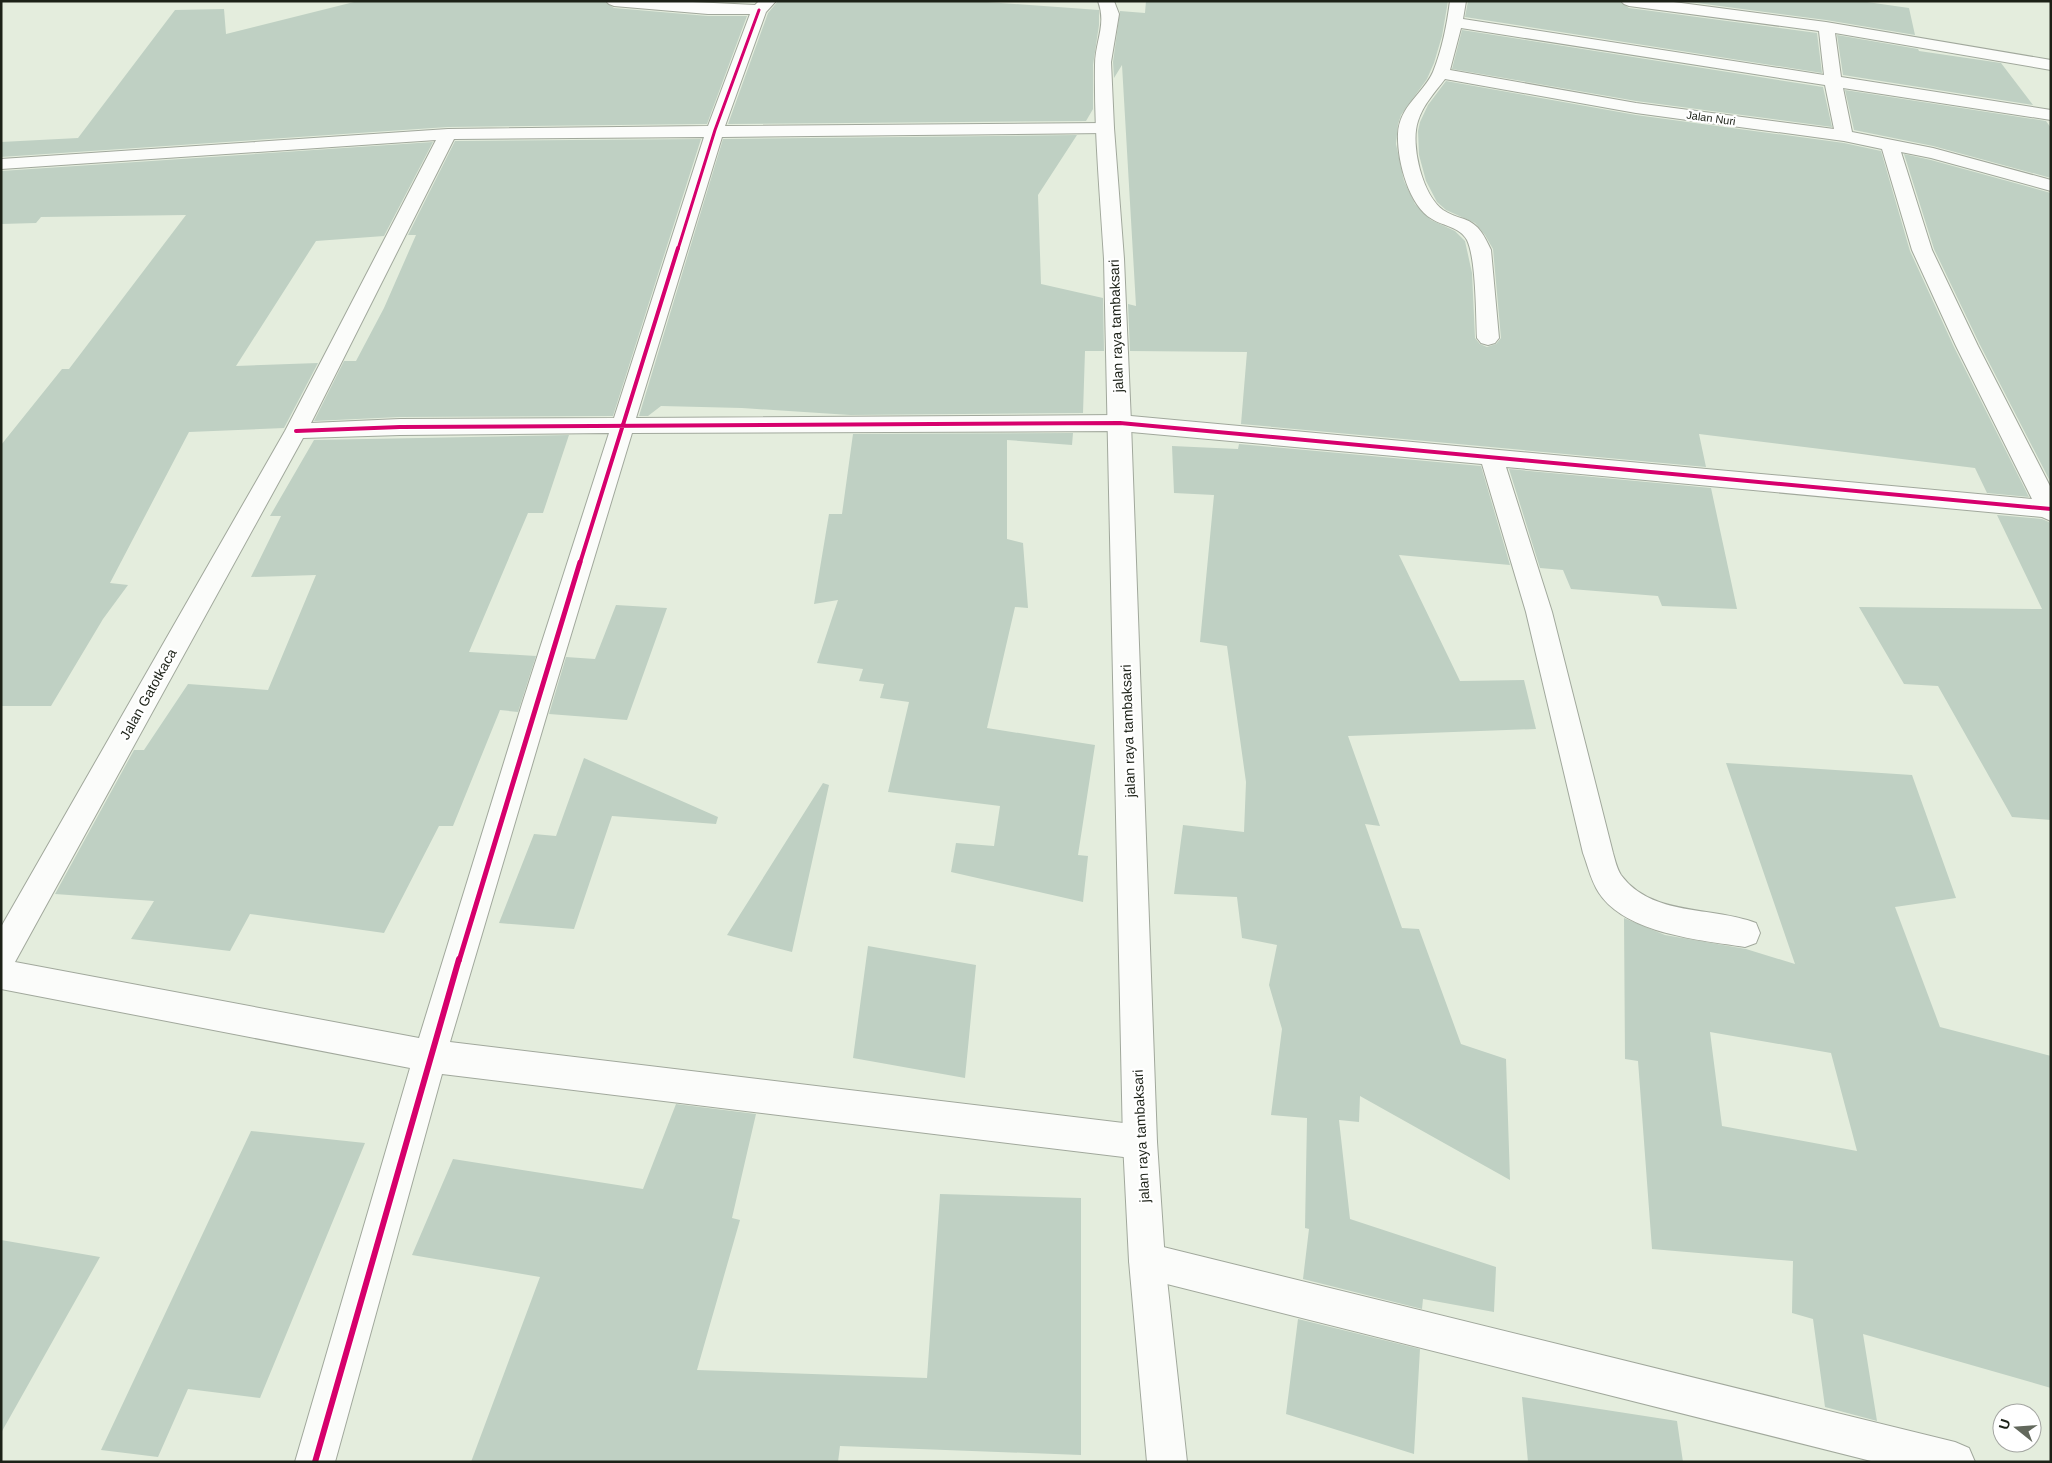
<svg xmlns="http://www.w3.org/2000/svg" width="2052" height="1463" font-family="Arial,sans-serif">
<rect width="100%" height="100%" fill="#e4eddd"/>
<!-- building -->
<path fill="#bfd0c3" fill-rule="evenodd" d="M 358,1 L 604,1 L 614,8 L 708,16 L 747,16 L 707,124 L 448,127 L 1,157 L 1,142 L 78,138 L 175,10 L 224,9 L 226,34 Z
M 778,1 L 973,1 L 1099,10 L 1099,25 L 1093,65 L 1093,109 L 1086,121 L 728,124 L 768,13 Z
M 1146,1 L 1448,1 L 1442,36 L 1434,63 L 1427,79 L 1401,115 L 1398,124 L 1396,144 L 1404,181 L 1415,204 L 1431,220 L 1455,231 L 1465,241 L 1472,273 L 1475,338 L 1480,344 L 1487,347 L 1496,344 L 1501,338 L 1493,249 L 1485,235 L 1475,223 L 1446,210 L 1437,202 L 1426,181 L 1419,155 L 1418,131 L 1420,122 L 1428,105 L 1446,81 L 1636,115 L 1844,143 L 1881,151 L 1910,251 L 1954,347 L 2029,497 L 1987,493 L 1975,468 L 1699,434 L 1706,467 L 1241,424 L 1247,352 L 1130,351 L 1128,304 L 1136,306 L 1122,65 L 1114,78 L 1113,62 L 1120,11 L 1145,13 Z
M 1468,1 L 1619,1 L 1629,8 L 1817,33 L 1822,73 L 1465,17 Z
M 1682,1 L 1860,1 L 1909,8 L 1915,35 L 1826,20 Z
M 1462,30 L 1823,87 L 1832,127 L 1636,101 L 1452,69 Z
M 1837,35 L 1918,49 L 1919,51 L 2001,63 L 2033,105 L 1843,75 Z
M 1845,90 L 2046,121 L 2051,128 L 2051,178 L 1933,146 L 1854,130 Z
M 1077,135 L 1038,195 L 1041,284 L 1103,298 L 1104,351 L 1085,351 L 1083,413 L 850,415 L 742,408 L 661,406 L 648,416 L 639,416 L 723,139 Z
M 701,139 L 613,416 L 400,417 L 314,421 L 344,361 L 356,361 L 384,308 L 416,235 L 408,235 L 455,141 Z
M 433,142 L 384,236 L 316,241 L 236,366 L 318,363 L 284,428 L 189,432 L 110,583 L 128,585 L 103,619 L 51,706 L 1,706 L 1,445 L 62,369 L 69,369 L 186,215 L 41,217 L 36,223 L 1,224 L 1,171 Z
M 1904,154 L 1931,160 L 2051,193 L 2051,483 L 1980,345 L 1934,249 Z
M 1073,433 L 1072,445 L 1007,440 L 1007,539 L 1023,543 L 1028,608 L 1015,607 L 987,728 L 1095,745 L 1078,855 L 1088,856 L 1083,902 L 951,872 L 956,843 L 994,846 L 1000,806 L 888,792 L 909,702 L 880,698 L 884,684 L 859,681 L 863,669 L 817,663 L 838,600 L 814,604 L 829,514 L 842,514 L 853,434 Z
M 569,435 L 543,513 L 528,513 L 469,652 L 536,656 L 518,712 L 500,710 L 453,826 L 439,826 L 384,933 L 250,914 L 230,951 L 131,939 L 154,901 L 55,894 L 134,750 L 144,750 L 188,684 L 268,690 L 316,575 L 251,577 L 281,516 L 270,516 L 314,440 Z
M 1239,444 L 1481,466 L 1510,565 L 1399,555 L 1460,681 L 1524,680 L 1536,729 L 1348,736 L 1380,826 L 1365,824 L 1402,928 L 1419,929 L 1461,1044 L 1506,1059 L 1510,1180 L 1360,1096 L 1359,1122 L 1339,1120 L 1350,1219 L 1496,1267 L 1494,1312 L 1423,1299 L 1422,1309 L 1303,1279 L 1309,1229 L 1305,1228 L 1307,1118 L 1271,1115 L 1282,1029 L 1269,985 L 1277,945 L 1242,938 L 1237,897 L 1174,894 L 1183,825 L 1244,832 L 1246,782 L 1227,646 L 1200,642 L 1214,495 L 1174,493 L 1172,446 L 1238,449 Z
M 1509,469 L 1711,488 L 1737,609 L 1662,606 L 1658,596 L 1571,589 L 1563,570 L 1540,568 Z
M 1997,515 L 2042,519 L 2051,523 L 2051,820 L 2012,817 L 1938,686 L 1904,684 L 1859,607 L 2042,609 Z
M 616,605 L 667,608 L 627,720 L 549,714 L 566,657 L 595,659 Z
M 584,758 L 718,817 L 716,824 L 612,816 L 574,929 L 499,923 L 534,834 L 556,836 Z
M 1726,763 L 1912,775 L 1956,898 L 1895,907 L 1940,1027 L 2051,1056 L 2051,1388 L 1863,1334 L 1877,1421 L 1825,1407 L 1813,1319 L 1792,1313 L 1793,1261 L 1652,1249 L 1638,1061 L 1625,1059 L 1624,918 L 1665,935 L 1746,949 L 1795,964 ZM 1710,1032 L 1831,1053 L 1857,1151 L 1722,1126 Z
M 823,783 L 829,785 L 792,952 L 727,935 Z
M 868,946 L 976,965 L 965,1078 L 853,1058 Z
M 676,1104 L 756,1114 L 732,1218 L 740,1220 L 697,1370 L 927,1378 L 940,1194 L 1081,1198 L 1081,1455 L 840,1446 L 838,1462 L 471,1462 L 540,1277 L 412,1255 L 453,1159 L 643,1189 Z
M 251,1131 L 365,1143 L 260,1398 L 188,1389 L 158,1457 L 101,1450 Z
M 1,1240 L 100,1257 L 1,1433 Z
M 1298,1319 L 1420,1349 L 1414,1454 L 1286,1414 Z
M 1522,1397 L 1677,1421 L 1683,1462 L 1528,1462 Z"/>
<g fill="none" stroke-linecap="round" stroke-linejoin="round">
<!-- minor casing -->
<g stroke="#a1a89c" stroke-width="2">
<path id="minor" d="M 606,1 L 672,1 L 755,5 L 759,1 L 776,1 L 766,12 L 725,126 L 1105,123 L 1111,124 L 1114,128 L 1111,132 L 1105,133 L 722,137 L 636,418 L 1120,415 L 2032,499 L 1956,346 L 1912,250 L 1882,149 L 1844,141 L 1636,113 L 1445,79 C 1435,92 1423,105 1418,121 C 1410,144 1422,195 1443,210 C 1449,214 1457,217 1464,219 C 1479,224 1485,237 1491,250 L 1499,338 L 1495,343 L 1488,345 L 1481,343 L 1477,338 C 1476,315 1476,258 1467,240 C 1460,227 1443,226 1432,219 C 1408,205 1397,159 1398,134 C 1399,106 1424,93 1433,72 C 1442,50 1447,24 1450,1 L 1466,1 L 1463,19 L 1824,75 L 1819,31 L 1629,6 L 1624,4 L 1621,1 L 1666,1 L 1826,22 L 2051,60 L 2051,70 L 1835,33 L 1841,77 L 2051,110 L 2051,120 L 1843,88 L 1852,132 L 1933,148 L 2051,180 L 2051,191 L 1931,158 L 1901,152 L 1932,250 L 1978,346 L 2051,488 L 2051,521 L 2042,517 L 1506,467 L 1552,612 L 1613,853 C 1615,860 1617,869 1621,875 C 1652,917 1712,906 1756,923 L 1760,933 L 1756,943 L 1745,947 C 1701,940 1626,934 1599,893 C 1591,881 1588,866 1583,853 L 1526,612 L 1482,464 L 1120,431 L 632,433 L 550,704 L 450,1042 L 1140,1125 L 1152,1130 L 1157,1142 L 1152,1154 L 1140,1159 L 442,1074 L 335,1462 L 295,1462 L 410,1068 L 1,989 L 1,927 L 285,431 L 436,140 L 1,169 L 1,159 L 448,129 L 708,126 L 750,14 L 708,14 L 614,6 L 609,4 ZM 1461,28 L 1825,85 L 1834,129 L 1636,103 L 1450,70 ZM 704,137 L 614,418 L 400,419 L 311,423 L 454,139 ZM 609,433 L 522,704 L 419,1038 L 15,962 L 303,438 L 400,435 Z
M 1147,1243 L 1955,1442 L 1969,1448 L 1975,1462 L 1875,1462 L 1147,1279 L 1134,1274 L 1129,1261 L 1134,1248 Z"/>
</g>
<!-- tertiary casing -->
<g stroke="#a1a89c" stroke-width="2">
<path id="tertiary" d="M 1098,1 L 1114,1 L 1119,14 L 1111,62 L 1114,128 L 1124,259 L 1131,423 L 1157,1142 L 1165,1261 L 1187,1462 L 1147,1462 L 1129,1261 L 1123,1142 L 1104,259 C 1100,194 1094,129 1095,65 C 1095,41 1107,25 1098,1 Z"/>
</g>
<!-- minor -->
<use href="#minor" fill="#fbfcfa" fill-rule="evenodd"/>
<!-- tertiary -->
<use href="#tertiary" fill="#fbfcfa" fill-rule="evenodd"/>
<!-- cycleway-far3 casing -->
<g stroke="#fff" stroke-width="5">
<path id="cycleway-far3" d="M 678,249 L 715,130 L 759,10"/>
</g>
<!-- cycleway-far2 casing -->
<g stroke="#fff" stroke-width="6">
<path id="cycleway-far2" d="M 296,431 L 400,427 L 1120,423 L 2051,509
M 580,563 L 678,248"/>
</g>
<!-- cycleway-far1 casing -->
<g stroke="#fff" stroke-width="8">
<path id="cycleway-far1" d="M 459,961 L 580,562"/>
</g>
<!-- cycleway casing -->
<g stroke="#fff" stroke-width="9">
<path id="cycleway" d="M 315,1462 L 459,959"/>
</g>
<!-- cycleway-far3 -->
<use href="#cycleway-far3" stroke="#d6006c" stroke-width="3"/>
<!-- cycleway-far2 -->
<use href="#cycleway-far2" stroke="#d6006c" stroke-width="4"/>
<!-- cycleway-far1 -->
<use href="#cycleway-far1" stroke="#d6006c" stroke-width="5"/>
<!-- cycleway -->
<use href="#cycleway" stroke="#d6006c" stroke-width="6"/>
</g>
<g text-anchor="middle" stroke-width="4.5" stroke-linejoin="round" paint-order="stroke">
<!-- far-street labels -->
<g font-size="11" fill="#1c2117" stroke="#fff">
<text transform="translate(1711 118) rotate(8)" y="4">Jalan Nuri</text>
</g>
<!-- street labels -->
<g font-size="14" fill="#1c2117" stroke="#fff">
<text transform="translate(1116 326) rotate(-92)" y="5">jalan raya tambaksari</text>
<text transform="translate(148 694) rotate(-61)" y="5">Jalan Gatotkaca</text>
<text transform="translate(1128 731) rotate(-92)" y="5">jalan raya tambaksari</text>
<text transform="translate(1141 1136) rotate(-93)" y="5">jalan raya tambaksari</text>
</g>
</g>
<!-- border -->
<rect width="2052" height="1463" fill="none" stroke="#1c2117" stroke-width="5"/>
<!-- north arrow -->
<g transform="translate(2017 1428) rotate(287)"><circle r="24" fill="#ffffff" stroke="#a4a6a2"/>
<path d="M0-4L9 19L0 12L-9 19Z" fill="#62685c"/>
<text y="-8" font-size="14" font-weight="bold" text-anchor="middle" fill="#1c2117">U</text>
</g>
</svg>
